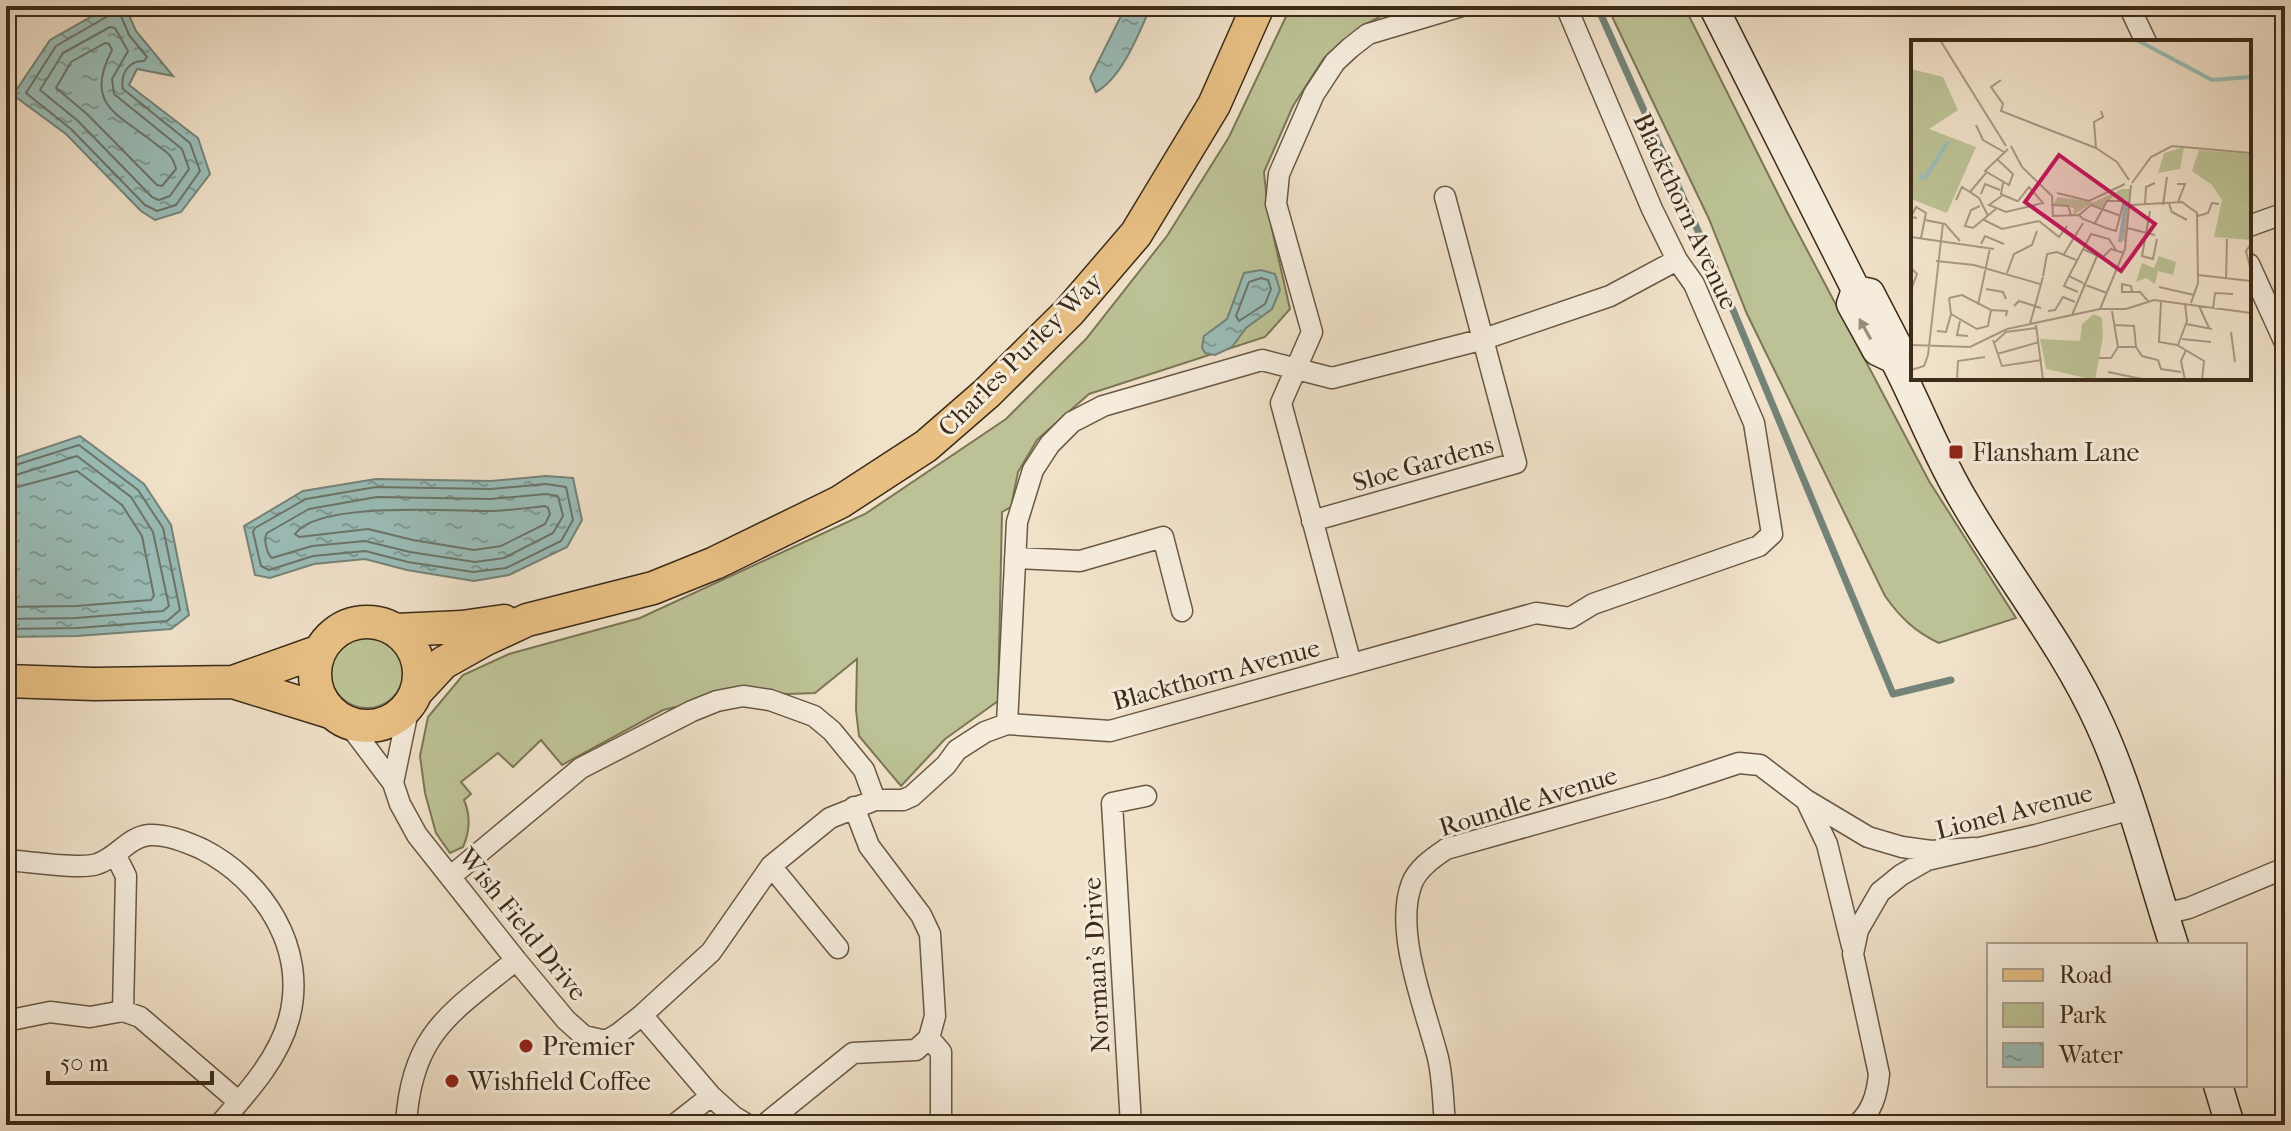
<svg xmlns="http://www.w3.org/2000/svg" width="2291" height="1131" font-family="'IM FELL French Canon',serif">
<defs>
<pattern id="water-ripples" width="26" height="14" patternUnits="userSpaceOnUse" patternTransform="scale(2)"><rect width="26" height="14" fill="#9abdb8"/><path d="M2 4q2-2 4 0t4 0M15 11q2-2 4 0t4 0" fill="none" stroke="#7f9a95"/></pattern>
</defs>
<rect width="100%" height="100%" fill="#f0e1c9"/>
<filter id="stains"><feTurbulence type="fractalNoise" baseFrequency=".0025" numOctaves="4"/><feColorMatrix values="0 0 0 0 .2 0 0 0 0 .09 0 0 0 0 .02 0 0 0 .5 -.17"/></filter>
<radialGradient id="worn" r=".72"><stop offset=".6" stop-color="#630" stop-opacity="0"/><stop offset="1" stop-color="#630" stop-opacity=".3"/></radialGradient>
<!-- green -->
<path fill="#bcc295" stroke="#7c7656" stroke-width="2" d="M 1291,6 L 1400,6 L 1368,23 L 1324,58 L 1293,106 L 1264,172 L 1268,212 L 1290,309 L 1265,337 L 1089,394 L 1037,440 L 1018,472 L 1011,507 L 1002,512 L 998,701 L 945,739 L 901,786 L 859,736 L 856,710 L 857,659 L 815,693 L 788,694 L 750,690 L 663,710 L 562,765 L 541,740 L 513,767 L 498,753 L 461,782 L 471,794 L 464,800 C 471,816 470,831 463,847 L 450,853 L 436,833 L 425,793 L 420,756 L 428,717 L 463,675 L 509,654 L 640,618 L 865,514 L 1006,419 L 1086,339 L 1167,236 L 1229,137 Z
M 1607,6 L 1684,6 L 1787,212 L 1929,481 L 2016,618 L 1939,643 C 1915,632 1900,617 1885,596 L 1747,314 L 1709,219 Z
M330 671a37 37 0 1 1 74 0a37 37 0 1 1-74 0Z"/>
<!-- water -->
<path fill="url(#water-ripples)" stroke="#748378" stroke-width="2" d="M 110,6 L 125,6 L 136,31 L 173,76 L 137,69 L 129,85 L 198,138 L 210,174 L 181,212 L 155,220 L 141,211 L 66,134 L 13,95 L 50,40 Z
M 1126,6 L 1151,6 C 1139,33 1122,78 1096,92 L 1090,78 Z
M 1261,270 L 1275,274 L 1280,290 L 1272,309 L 1246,328 L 1232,347 L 1215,355 L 1205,353 L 1202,347 L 1204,336 L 1227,319 L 1244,273 Z
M 80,436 L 144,484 L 171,525 L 189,615 L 171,629 L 77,636 L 6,637 L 6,461 Z
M 546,476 L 573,478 L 582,520 L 567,547 L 509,575 L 474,581 L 407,570 L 365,559 L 314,564 L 270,578 L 255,575 L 244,526 L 303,491 L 376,479 L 491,481 Z"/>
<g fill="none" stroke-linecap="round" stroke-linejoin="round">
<!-- shore -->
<path stroke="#6b7468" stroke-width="2" d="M 113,10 L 119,11 L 129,35 L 147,57 L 144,61 C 129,60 120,74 123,89 L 190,143 L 200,171 L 176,205 L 157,211 L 145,205 L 71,129 L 26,93 L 56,46 L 108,16 Z
M 110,27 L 115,28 L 128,51 L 112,79 L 114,94 L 182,149 L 189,169 L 170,196 L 159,200 L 152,197 L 78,121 L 40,90 L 63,53 Z
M 105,43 L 109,44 L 112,50 C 83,106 118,113 157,145 C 167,152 173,156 176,169 L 162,186 L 157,185 L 87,114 L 56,88 L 71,62 Z
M 1261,278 L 1268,280 L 1271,289 L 1265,304 L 1239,321 L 1236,316 L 1249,282 Z
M 6,468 L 79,445 L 138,490 L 163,528 L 180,610 L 167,621 L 77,628 L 6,629
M 6,478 L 77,456 L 131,497 L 153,532 L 169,606 L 163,611 L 76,618 L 6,619
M 546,484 L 566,487 L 573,520 L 561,541 L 506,568 L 473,572 L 408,562 L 365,551 L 313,556 L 269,570 L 261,566 L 253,532 L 255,528 L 306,499 L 376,487 L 491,489 Z
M 6,490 L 77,471 L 122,505 L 142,536 L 154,596 L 151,600 L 76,606 L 6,607
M 546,494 L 558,496 L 563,516 L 553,533 L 504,558 L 475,562 L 410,552 L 365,541 L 312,546 L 272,558 C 267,554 263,539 267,533 L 309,509 L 377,497 L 491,499 Z
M 545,506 L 548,508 L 550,514 L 545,524 L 501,546 L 474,550 L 413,540 L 368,529 L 299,537 L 295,534 C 318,501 449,511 489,511 C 507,511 526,508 545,506 Z"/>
<!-- stream -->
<path stroke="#748378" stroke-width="7" d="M 1597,6 L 1726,293 L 1893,694 L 1951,680"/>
<!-- minor casing -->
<g stroke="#695844" stroke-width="23">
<path id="minor" d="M 2129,6 L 2146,42
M 2249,226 L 2285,213
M 2249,264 L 2285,343
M 1312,521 L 1516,463 L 1445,197
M 1015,558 L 1080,561 L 1163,537 L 1182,611
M 1351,664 L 1281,403 L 1312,332 L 1276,204 L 1279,174 L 1314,94 L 1335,62 L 1350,48 L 1368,34 L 1462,6
M 347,722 L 393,783 L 400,804 L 417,835 L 516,960 L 566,1020 L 584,1036 L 606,1041 L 618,1034 L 642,1015 L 711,952 L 771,866 L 830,818 L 875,800 L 903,800 L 912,796 L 946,765 L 957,750 L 985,732 L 1007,724 L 1110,731 L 1536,613 L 1570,618 L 1593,604 L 1759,546 L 1772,534 L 1754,423 L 1694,284 L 1677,260 L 1652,209 L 1566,6
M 1007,724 L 1017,522 L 1033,470 L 1050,444 L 1072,422 L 1103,406 L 1262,360 L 1332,378 L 1484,339 L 1610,296 L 1677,260
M 393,783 L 409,706
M 1807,802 L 1827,844 L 1852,946
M 116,856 L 126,876 L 123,1011 L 140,1017 L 239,1102
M 6,860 C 27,861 80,870 97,864 C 117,858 128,837 149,835 C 165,834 187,842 202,849 C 263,880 308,948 289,1019 C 278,1060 246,1094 219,1125
M 771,866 L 838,948
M 450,877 L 581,768 L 692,711 L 717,701 L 743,696 L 770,700 L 814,716 L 832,731 L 864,770 L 875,800
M 2164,914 L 2189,908 L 2285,868
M 642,1015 L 711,1096 L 674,1125
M 6,1021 L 50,1012 L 90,1017 L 123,1011
M 929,1038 L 941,1052 L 941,1125
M 711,1096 L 733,1116 L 748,1125
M 406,1125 C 411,1033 451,1013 516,960
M 764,1125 L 853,1053 L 916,1050 L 929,1038 L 935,1016 L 930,934 L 921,915 L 869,846 L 854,807
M 1131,1125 L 1112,803 L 1146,796
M 1445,1125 C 1443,1103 1443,1079 1438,1058 C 1426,1010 1393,931 1412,883 C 1418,868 1433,858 1446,849 L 1666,787 L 1739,763 L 1760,765 L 1806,800 L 1868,837 L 1902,847 L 1931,851 L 1974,848
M 1857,1125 C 1872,1111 1877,1095 1879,1074 L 1853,954 L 1858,930 L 1880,892 L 1901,875 L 1927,860 L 2036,835 L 2132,809"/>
</g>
<!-- secondary casing -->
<g stroke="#3c2b18" stroke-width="31">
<path id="secondary" d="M 1713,6 L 1856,290 L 1851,304 L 1877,351 L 1894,359 C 1918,405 1937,456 1964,501 C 2008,577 2064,645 2100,725 C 2132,795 2150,872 2174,945
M 1856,290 L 1870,293 L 1897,345 L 1894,359
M 2218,1085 L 2230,1125"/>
</g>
<!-- primary casing -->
<g stroke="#3c2b18" stroke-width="35">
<path id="primary" d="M315 674a52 52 0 1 1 104 0a52 52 0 1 1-104 0Z
M 396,630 L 462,627 L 504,621
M 6,681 L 94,684 L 233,682 L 320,651
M 233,682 L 333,713
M 417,691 L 443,663 L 484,640 L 527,620 L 653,588 L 715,563 L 840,502 L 926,446 L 987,393 L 1069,312 L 1136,234 L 1214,105 L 1258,6"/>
</g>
<!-- minor -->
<use href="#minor" stroke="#f5ecdc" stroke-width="20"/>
<!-- secondary -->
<use href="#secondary" stroke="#f5ecdc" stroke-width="28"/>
<!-- primary -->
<use href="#primary" stroke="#e8c084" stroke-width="32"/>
</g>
<!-- one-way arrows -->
<defs><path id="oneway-solid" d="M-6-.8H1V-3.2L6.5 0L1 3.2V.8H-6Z" transform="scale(2)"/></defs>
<use fill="#988c7a" href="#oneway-solid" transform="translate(1865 329) rotate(-119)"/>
<!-- markers -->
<g fill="#8f2418" stroke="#f5ecdc" stroke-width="3">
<rect x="1948" y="444" width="16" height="16" rx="4"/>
<circle cx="526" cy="1046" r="8"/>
<circle cx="452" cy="1081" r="8"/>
</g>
<g text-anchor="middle" stroke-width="6" stroke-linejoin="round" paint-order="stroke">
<!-- street labels -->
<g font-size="26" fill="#3c2b18" stroke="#f5ecdc">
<text transform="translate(1686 211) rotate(65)" y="9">Blackthorn Avenue</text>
<text transform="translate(1020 354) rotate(-45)" y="9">Charles Purley Way</text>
<text transform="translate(1423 463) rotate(-16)" y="9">Sloe Gardens</text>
<text transform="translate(1216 674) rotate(-15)" y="9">Blackthorn Avenue</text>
<text transform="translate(1528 801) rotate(-17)" y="9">Roundle Avenue</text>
<text transform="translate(2014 811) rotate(-14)" y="9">Lionel Avenue</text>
<text transform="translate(523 924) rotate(51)" y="9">Wish Field Drive</text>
<text transform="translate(1096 965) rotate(-93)" y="9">Norman's Drive</text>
</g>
<!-- poi labels -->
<g font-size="26" fill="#3c2b18" stroke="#f5ecdc" text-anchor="start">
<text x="1972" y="461">Flansham Lane</text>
<text x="542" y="1055">Premier</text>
<text x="468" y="1090">Wishfield Coffee</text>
</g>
</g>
<!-- overview -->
<g transform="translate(1911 40)">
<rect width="340" height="340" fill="#f0e1c9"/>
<path d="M 0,29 L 32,37 L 47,70 L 18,89 L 65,107 L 36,173 L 0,159 ZM 211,149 L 219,149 L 214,202 L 209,197 L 216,160 L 202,157 L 191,167 L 178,165 L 162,175 L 163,168 L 142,164 L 147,157 L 183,162 ZM 311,160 L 340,169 L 340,200 L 303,197 ZM 248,216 L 265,222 L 262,235 L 247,231 L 244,244 L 235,238 L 225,242 L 231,223 L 243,228 ZM 183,274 L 191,278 L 192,297 L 184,340 L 135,329 L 129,299 L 169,301 L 171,284 Z" fill="#bcc295"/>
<path d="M 273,107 L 269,129 L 247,133 L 253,113 ZM 288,110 L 340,114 L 340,169 L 311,160 L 301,145 L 281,131 Z" fill="#bcc295"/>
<path fill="none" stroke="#9abdb8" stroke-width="4" d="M 226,0 L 301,40 L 340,37M 8,136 L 14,138 L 37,102M 209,202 L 215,162"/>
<path fill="none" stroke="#a89882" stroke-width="2" d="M 29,0 L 95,106M 90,40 L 80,47 L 92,64 L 90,71 L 185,108M 190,71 L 192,77 L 183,82 L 185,108 L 206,122 L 218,140M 65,85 L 72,100 L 93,112M 100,106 L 111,127 L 140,155M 87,120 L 102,134 L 98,145 L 74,131 L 97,109M 221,143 L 240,117 L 261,106 L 340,113M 266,144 L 274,144 L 267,162M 59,152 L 75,133M 146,153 L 178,161 L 214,144M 70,154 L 74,144 L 89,150M 92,155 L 78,165 L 95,172 L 132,163 L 118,147 L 107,161 L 106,161 L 92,155 L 90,154 L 92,143M 141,155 L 142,176 L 168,175 L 172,179 L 195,188 L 205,191 L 213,161 L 196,161 L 184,183M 45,160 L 51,147 L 68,158 L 77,176M 258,164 L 261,172 L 276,180M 140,165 L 157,166 L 160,175M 220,165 L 271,162 L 286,173 L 287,243 L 280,263M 234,165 L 235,147 L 244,143M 252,165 L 256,137M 69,166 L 60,170 L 54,186 L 62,188 L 86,168M 239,171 L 231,216 L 242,219 L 246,199M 168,175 L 180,165 L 210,176M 287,176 L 297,173 L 301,163 L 308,164M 6,178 L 0,177 L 5,167 L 15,173 L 10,198M 14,180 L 34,184 L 49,201M 73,180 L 91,189 L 128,181M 128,181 L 148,197 L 156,186M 216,188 L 244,195M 0,197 L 83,209M 70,204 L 74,196 L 93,204M 340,204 L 335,211 L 340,231M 172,209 L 191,218 L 200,209 L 213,213M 153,214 L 172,183M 25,221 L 63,225 L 129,244M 0,228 L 6,234 L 0,250M 96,233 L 103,214 L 121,205 L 126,191M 287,235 L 340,241M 132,236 L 136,214 L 146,212 L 165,220M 158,236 L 180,194 L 198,199 L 205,210M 315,240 L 316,199M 172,244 L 196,253M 248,247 L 283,255M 75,249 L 92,252 L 95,259M 167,252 L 153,246 L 158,236 L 172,243M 221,252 L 220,246 L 211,244 L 211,252 L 229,252 L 237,261M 38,258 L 40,274 L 66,289 L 77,286 L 80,270M 38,258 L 51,255 L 80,270 L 96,271 L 95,276M 250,261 L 248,302 L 266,305 L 293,321 L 291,340M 67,265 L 79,208M 103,266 L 108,261 L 130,268M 288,266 L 298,288M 189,269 L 215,269 L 243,260 L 340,273M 189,269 L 214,209 L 220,145M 302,269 L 304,253 L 322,254M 137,271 L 144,270 L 152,257 L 164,262M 201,271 L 207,307 L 225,307 L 223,286 L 204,285M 161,275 L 186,216M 49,281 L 46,295 L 57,296M 119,284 L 132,237M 275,284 L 301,289M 125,285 L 132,340M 26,291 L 35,292 L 40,274M 320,292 L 324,322M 271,299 L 300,302M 82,300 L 91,326 L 131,320M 84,302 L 95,292 L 125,288M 0,305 L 59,307 L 96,289 L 189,269M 267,305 L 276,281 L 274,264M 225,307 L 231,316 L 247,320 L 250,329 L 270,332M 86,314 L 128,302M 188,318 L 200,318 L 207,307M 0,330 L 13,326 L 17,315 L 32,183M 197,332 L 231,339M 46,340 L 47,321 L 74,317M 274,340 L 270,321 L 275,310"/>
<path fill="#c2185b" fill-opacity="0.15" stroke="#c2185b" stroke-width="4" d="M 148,115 L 244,184 L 210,231 L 114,162 Z"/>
<rect width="340" height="340" fill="none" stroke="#3c2b18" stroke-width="4"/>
</g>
<!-- margin -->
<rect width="2291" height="1131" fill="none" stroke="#f0e1c9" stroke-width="32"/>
<rect x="8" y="8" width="2275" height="1115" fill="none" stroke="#3c2b18" stroke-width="4"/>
<rect x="16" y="16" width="2259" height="1099" fill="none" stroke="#3c2b18" stroke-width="2"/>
<!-- legend -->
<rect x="1987" y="943" width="260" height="144" fill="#f5ecdc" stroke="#ab9f8e" stroke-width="2"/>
<rect x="2003" y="969" width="40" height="12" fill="#e8c084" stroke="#ab9f8e" stroke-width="2"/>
<text x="2059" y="983" font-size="24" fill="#3c2b18">Road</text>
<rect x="2003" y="1003" width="40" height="24" fill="#bcc295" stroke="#ab9f8e" stroke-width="2"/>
<text x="2059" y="1023" font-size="24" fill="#3c2b18">Park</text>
<rect x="2003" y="1043" width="40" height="24" fill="url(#water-ripples)" stroke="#ab9f8e" stroke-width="2"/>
<text x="2059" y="1063" font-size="24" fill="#3c2b18">Water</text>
<!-- scale -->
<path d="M48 1071v12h164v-12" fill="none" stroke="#3c2b18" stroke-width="4"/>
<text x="60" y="1071" font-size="24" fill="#3c2b18" stroke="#f5ecdc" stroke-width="6" paint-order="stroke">50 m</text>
<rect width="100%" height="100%" filter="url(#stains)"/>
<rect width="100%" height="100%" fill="url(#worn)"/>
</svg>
